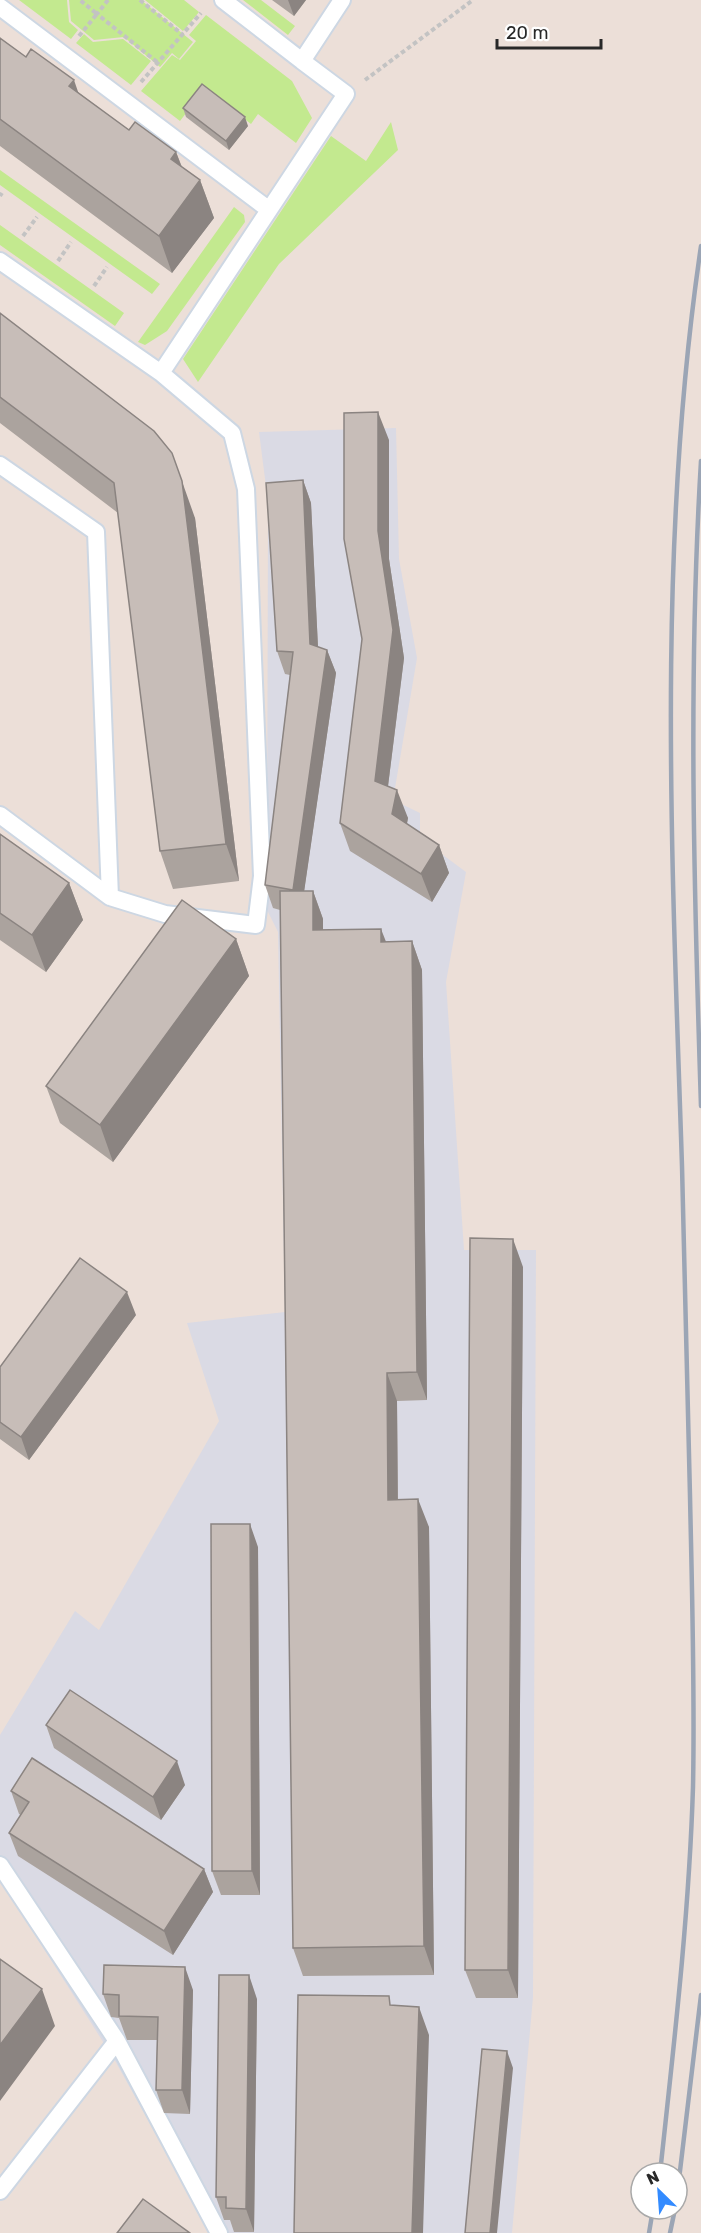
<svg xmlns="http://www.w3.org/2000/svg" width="701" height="2233" font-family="Rubik,sans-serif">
<rect width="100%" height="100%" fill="#ecdfd8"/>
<!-- industrial -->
<path fill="#dadae4" d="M 396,428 L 399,559 L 417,658 L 393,800 L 420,813 L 420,838 L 466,872 L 446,982 L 464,1250 L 536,1250 L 533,1997 L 512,2233 L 211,2233 L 114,2059 L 0,1880 L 0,1735 L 75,1611 L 99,1630 L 219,1421 L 187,1323 L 285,1312 L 278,932 L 267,910 L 268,502 L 259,432 Z"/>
<!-- green -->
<path fill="#c3e98f" d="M 19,0 L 67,0 L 69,22 L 78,30 L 71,39 Z
M 69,0 L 141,0 L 193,42 L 179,59 L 172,53 L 160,67 L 124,37 L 94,40 L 71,21 Z
M 145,0 L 184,0 L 199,12 L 183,31 Z
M 243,0 L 261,0 L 295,26 L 288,35 Z
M 206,15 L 292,81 L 312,118 L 296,143 L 258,114 L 251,124 L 205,88 L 180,121 L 141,91 L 172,55 L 180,60 L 196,41 L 189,35 Z
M 84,34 L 93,42 L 123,39 L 151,61 L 131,85 L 76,43 Z
M 391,122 L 398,150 L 279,264 L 198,382 L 183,359 L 331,136 L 366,161 Z
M 0,170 L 160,284 L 152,294 L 0,185 Z
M 234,207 L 244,215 L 245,222 L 167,331 L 145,345 L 138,342 Z
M 0,225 L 124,313 L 115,326 L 0,245 Z"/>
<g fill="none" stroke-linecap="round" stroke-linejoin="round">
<!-- service casing -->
<g stroke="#cdd7e3" stroke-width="20">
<path id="service" d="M 223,0 L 302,61
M 0,7 L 268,209
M 0,261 L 161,373 L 346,94 L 302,61 L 342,0
M 0,465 L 96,532 L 110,897 L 0,815
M 110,897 L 165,914 L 256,925 L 262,876 L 246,489 L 232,433 L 161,373
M 0,1865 L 117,2041 L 219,2233
M 0,2191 L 117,2041"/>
</g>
<!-- path -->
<path stroke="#c3c3c3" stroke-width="4" stroke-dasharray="4.5 3" stroke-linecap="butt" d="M 108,0 L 97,14 L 157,62
M 140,0 L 183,35
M 79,36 L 97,14 L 80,0
M 365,80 L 473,0
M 141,82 L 201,13
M 0,196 L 2,193
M 23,236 L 37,217
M 58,261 L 71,242
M 94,286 L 107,267"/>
<!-- service -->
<use href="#service" stroke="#fff" stroke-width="16"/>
<!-- rail -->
<path stroke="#9ba5b5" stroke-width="4.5" d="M 701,461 C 688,676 694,891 701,1106
M 660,2173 C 674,2044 689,1916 693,1787 C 695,1690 692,1592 690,1496 C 687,1386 685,1276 682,1166 C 672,860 656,550 701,246
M 677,2196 L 701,1995
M 649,2233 L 653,2209
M 670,2233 L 675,2209"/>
</g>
<!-- wall -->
<path fill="#aba39e" d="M 272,0 L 306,0 L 294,16 Z
M 0,38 L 26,57 L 79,93 L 129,130 L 176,152 L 182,167 L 200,180 L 214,218 L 172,273 L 0,146 Z
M 183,108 L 248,126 L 229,150 L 186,117 Z
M 0,313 L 195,518 L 239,881 L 173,889 L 160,851 L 118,513 L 0,423 Z
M 389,440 L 389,559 L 404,658 L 388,786 L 408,818 L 407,824 L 439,845 L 449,873 L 432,902 L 350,851 L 340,823 L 362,639 Z
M 303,480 L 311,503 L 318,647 L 327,650 L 336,673 L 304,891 L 313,891 L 323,919 L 323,930 L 386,942 L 412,941 L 422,970 L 427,1400 L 397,1401 L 398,1499 L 429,1527 L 434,1975 L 303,1976 L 293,1948 L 280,910 L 273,908 L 265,885 L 290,675 L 285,674 L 277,651 Z
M 0,834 L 69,883 L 83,920 L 46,972 L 0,940 Z
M 236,939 L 249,976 L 113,1162 L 60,1123 L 46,1086 Z
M 523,1267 L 518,1998 L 476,1998 L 465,1970 Z
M 136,1315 L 29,1460 L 0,1439 L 0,1367 Z
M 258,1547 L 260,1895 L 221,1895 L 212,1871 Z
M 46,1725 L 185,1785 L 161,1820 L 54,1748 Z
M 11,1791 L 204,1869 L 213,1892 L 173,1955 L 18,1856 L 9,1833 L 21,1815 L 19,1814 Z
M 193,1990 L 190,2114 L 164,2113 L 156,2090 L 157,2040 L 127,2040 L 119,2018 L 111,2017 L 103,1994 Z
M 257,1999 L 254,2232 L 234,2232 L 230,2220 L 224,2220 L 216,2197 Z"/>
<!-- shaded-wall -->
<path fill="#8b8481" d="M 288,0 L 306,0 L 294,16 Z
M 74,80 L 87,118 L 69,86 Z
M 245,117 L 248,126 L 229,150 L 226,141 Z
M 176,152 L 190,189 L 171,159 Z
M 200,180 L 214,218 L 172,273 L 159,236 Z
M 378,412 L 389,440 L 389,559 L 404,658 L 385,810 L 375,781 L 378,531 Z
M 172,453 L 195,518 L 239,881 L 226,844 Z
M 303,480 L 311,503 L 319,668 L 310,644 Z
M 327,650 L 336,673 L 301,913 L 293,890 Z
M 397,790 L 408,818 L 403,842 L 392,814 Z
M 439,845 L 449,873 L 432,902 L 421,874 Z
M 69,883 L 83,920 L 46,972 L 32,935 Z
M 313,891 L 323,919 L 323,958 L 313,930 Z
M 381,929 L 392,957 L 381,942 Z
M 236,939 L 249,976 L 113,1162 L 100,1125 Z
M 412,941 L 422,970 L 427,1400 L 417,1372 Z
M 513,1239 L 523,1267 L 518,1998 L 508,1970 Z
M 127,1292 L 136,1315 L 29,1460 L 21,1437 Z
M 387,1373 L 397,1401 L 398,1528 L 388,1500 Z
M 418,1499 L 429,1527 L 434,1975 L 424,1946 Z
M 250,1524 L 258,1547 L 260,1895 L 252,1871 Z
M 177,1761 L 185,1785 L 161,1820 L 153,1797 Z
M 204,1869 L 213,1892 L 173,1955 L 164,1931 Z
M 185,1967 L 193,1990 L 190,2114 L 182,2090 Z
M 249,1975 L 257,1999 L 254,2232 L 246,2209 Z
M 42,1989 L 55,2026 L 0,2101 L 0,2045 Z
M 419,2007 L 429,2035 L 423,2233 L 412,2233 Z
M 507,2051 L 513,2068 L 497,2233 L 490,2233 Z"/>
<!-- building -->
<path fill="#c7bdb8" stroke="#8b8481" stroke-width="1.5" d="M 0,38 L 26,57 L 31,49 L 74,80 L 69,86 L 129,130 L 135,122 L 176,152 L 171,159 L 200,180 L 159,236 L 0,119 Z
M 202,84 L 245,117 L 226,141 L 183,108 Z
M 0,313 L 154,431 L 172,453 L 182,481 L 226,844 L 160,851 L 114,483 L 0,397 Z
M 378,412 L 378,531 L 393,630 L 375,781 L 397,790 L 392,814 L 439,845 L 421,874 L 340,823 L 362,639 L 344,539 L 344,413 Z
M 303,480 L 310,644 L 327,650 L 293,890 L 265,885 L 293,652 L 277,651 L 266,483 Z
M 0,834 L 69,883 L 32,935 L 0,913 Z
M 280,891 L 313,891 L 313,930 L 381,929 L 381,942 L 412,941 L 417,1372 L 387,1373 L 388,1500 L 418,1499 L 424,1946 L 293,1948 Z
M 182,900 L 236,939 L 100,1125 L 46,1086 Z
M 470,1238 L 513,1239 L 508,1970 L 465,1970 Z
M 80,1258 L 127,1292 L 21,1437 L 0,1422 L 0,1367 Z
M 211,1524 L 250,1524 L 252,1871 L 212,1871 Z
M 70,1690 L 177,1761 L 153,1797 L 46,1725 Z
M 32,1758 L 204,1869 L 164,1931 L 9,1833 L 29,1802 L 11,1791 Z
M 0,1959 L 42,1989 L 0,2045 Z
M 104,1965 L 185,1967 L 182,2090 L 156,2090 L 158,2017 L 119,2016 L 119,1995 L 103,1994 Z
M 219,1975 L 249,1975 L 246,2209 L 226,2208 L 226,2197 L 216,2197 Z
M 298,1995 L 389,1996 L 390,2005 L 419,2007 L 412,2233 L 294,2233 Z
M 482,2049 L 507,2051 L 490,2233 L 465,2233 Z
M 143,2199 L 190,2233 L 117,2233 Z"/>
<!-- north arrow -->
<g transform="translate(659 2191) rotate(335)"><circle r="28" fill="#ffffff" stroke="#a9a9a9" stroke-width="1.5"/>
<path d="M0-4.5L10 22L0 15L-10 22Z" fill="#338bff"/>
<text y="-9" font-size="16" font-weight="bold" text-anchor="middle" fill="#282828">N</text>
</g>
<!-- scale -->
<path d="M497 39v9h104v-9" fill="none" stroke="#282828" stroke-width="3"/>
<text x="506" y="39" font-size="18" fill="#282828" stroke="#ffffff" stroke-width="4.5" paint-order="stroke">20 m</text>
</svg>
